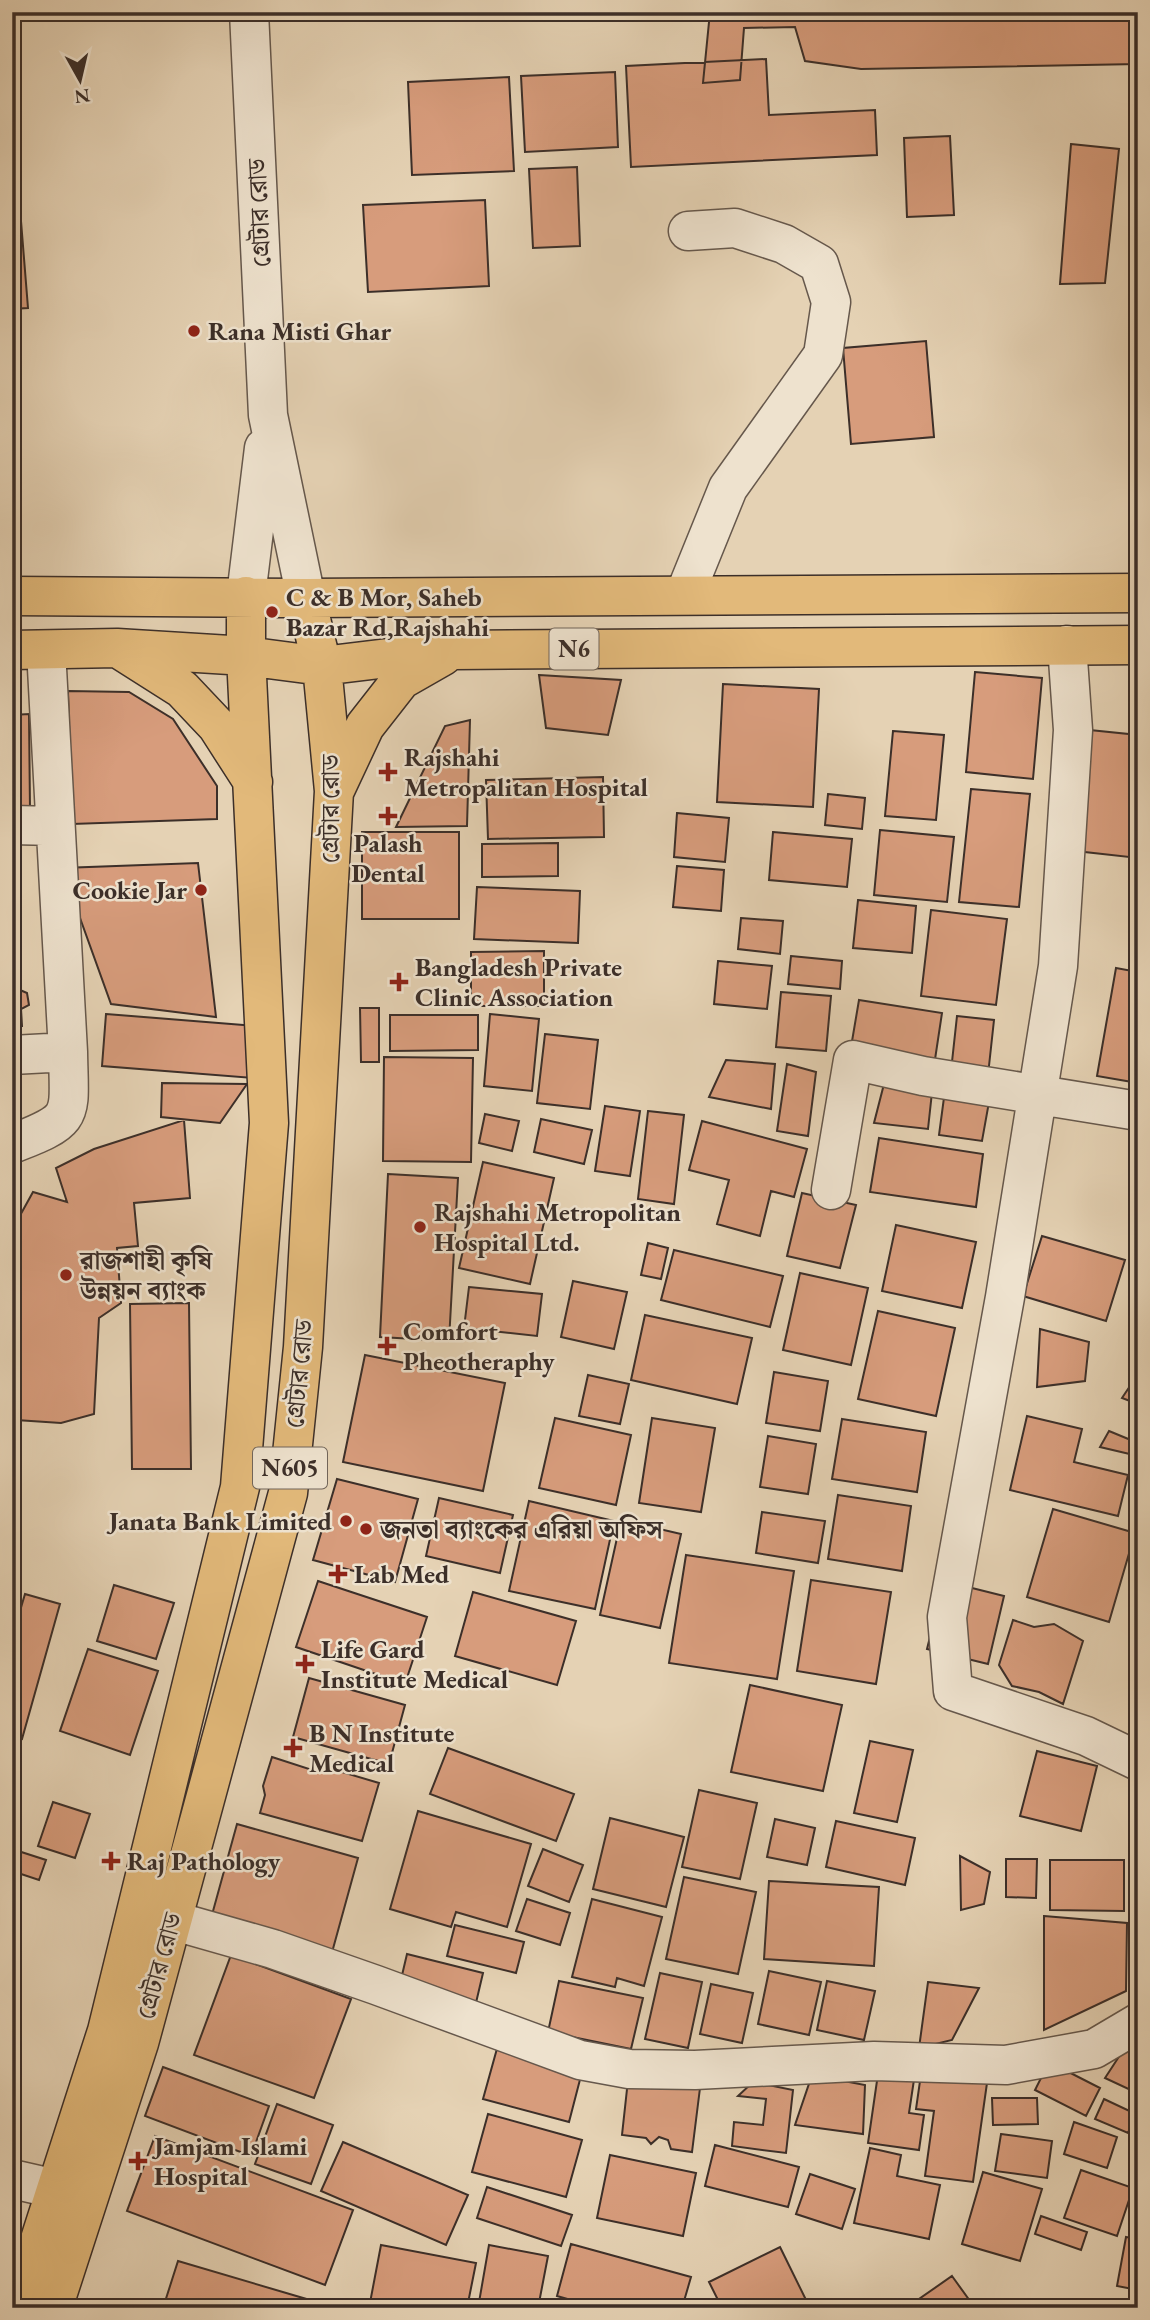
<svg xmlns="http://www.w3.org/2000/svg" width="1150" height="2320" font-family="'EB Garamond','Noto Serif Bengali',serif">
<rect width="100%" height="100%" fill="#e5d2b4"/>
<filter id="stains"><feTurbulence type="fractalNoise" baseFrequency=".00286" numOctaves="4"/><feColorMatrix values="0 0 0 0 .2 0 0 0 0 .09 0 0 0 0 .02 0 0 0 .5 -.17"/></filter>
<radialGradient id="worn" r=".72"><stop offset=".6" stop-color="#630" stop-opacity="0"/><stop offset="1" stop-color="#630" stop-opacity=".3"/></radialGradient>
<!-- building -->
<path fill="#d79c7c" stroke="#3c2f29" stroke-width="2" d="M 710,12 L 1138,12 L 1138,64 L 861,69 L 805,61 L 795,27 L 744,28 L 740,80 L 703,83 Z
M 766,59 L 769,115 L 875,110 L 877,155 L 631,167 L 626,66 Z
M 615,72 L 618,147 L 525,152 L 521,76 Z
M 509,77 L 514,171 L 412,175 L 408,82 Z
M 12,109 L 28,308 L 12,309 Z
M 950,136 L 954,215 L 907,217 L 904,138 Z
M 1071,144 L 1119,149 L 1105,283 L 1060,284 Z
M 577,167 L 580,246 L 533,248 L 529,169 Z
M 485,200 L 489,286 L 368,292 L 363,205 Z
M 926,341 L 934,437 L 851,444 L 843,348 Z
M 975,672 L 1042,678 L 1033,779 L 966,772 Z
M 539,675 L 621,680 L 608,735 L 546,728 Z
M 723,684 L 819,689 L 813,807 L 717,802 Z
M 68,691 L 129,692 L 173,719 L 217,786 L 217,819 L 72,824 Z
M 29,714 L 30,810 L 12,810 L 12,715 Z
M 470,720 L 467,826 L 396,827 L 445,726 Z
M 1080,729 L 1138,735 L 1138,858 L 1067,850 Z
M 893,731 L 944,735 L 936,820 L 885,816 Z
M 603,777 L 604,837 L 488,839 L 486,780 Z
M 971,789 L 1030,794 L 1019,907 L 959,902 Z
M 828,794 L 865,798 L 862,829 L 825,825 Z
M 677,813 L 729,818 L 725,862 L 674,857 Z
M 880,830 L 954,837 L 947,902 L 874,895 Z
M 362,832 L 459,832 L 459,919 L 362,919 Z
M 773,832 L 852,839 L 847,887 L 769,880 Z
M 558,843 L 558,876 L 482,877 L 482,844 Z
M 198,863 L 216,1017 L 111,1004 L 62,868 Z
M 677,866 L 724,870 L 721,911 L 673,907 Z
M 477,887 L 580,891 L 578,943 L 474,939 Z
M 858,900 L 916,906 L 912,953 L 853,948 Z
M 931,910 L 1007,919 L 996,1005 L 921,996 Z
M 741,918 L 783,921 L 780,954 L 738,949 Z
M 544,951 L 544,1006 L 471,1006 L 471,952 Z
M 791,956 L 842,961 L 840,989 L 788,984 Z
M 718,961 L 772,966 L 767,1009 L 714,1004 Z
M 12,966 L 20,966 L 20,990 L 27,993 L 29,1005 L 21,1009 L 22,1026 L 12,1026 Z
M 1116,968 L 1138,972 L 1138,1083 L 1097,1076 Z
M 781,992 L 831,996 L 826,1051 L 776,1047 Z
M 859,1000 L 942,1013 L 934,1066 L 850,1053 Z
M 360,1008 L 379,1008 L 379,1062 L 361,1062 Z
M 106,1014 L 257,1026 L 253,1078 L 102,1066 Z
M 490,1014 L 539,1019 L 532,1091 L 484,1086 Z
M 390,1015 L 478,1015 L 478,1050 L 390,1051 Z
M 957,1016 L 994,1020 L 988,1075 L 951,1071 Z
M 545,1034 L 598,1040 L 590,1109 L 537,1103 Z
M 384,1057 L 473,1058 L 471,1162 L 383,1161 Z
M 726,1060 L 775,1064 L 771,1109 L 709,1097 Z
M 787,1064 L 816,1072 L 808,1136 L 777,1131 Z
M 162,1083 L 247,1084 L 220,1123 L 161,1117 Z
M 884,1084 L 932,1092 L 928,1129 L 874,1123 Z
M 945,1090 L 989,1102 L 982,1141 L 939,1135 Z
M 605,1106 L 640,1111 L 630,1176 L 595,1171 Z
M 648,1111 L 684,1115 L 674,1204 L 638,1199 Z
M 485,1114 L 519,1121 L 512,1151 L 479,1143 Z
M 541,1119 L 592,1130 L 584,1164 L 534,1152 Z
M 184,1120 L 190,1198 L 134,1203 L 138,1246 L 117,1248 L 121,1303 L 99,1318 L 94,1414 L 61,1423 L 16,1420 L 12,1416 L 12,1230 L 33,1192 L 67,1202 L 56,1168 L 94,1149 Z
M 702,1121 L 807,1149 L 794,1197 L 771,1191 L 760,1236 L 717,1224 L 729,1180 L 689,1170 Z
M 879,1138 L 983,1154 L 976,1207 L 870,1192 Z
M 483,1162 L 554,1178 L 530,1284 L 459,1268 Z
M 388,1174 L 458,1178 L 449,1341 L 380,1337 Z
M 802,1193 L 856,1205 L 840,1268 L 787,1256 Z
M 896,1225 L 976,1242 L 962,1308 L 882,1291 Z
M 1042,1236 L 1125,1260 L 1106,1321 L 1023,1296 Z
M 648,1243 L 668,1248 L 661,1279 L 641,1275 Z
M 674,1250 L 783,1276 L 770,1327 L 661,1300 Z
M 800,1273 L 868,1288 L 851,1365 L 783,1350 Z
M 573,1281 L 627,1292 L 614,1349 L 561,1337 Z
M 469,1287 L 542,1294 L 537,1336 L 464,1328 Z
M 189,1303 L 191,1469 L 132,1469 L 130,1304 Z
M 878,1311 L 955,1328 L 936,1416 L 858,1399 Z
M 645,1315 L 752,1338 L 737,1404 L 631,1380 Z
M 1040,1329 L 1089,1342 L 1085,1381 L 1037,1387 Z
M 365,1355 L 505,1383 L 483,1491 L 343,1462 Z
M 774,1372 L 828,1381 L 820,1431 L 766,1423 Z
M 1138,1374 L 1138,1404 L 1122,1398 Z
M 588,1375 L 629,1384 L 620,1424 L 579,1416 Z
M 1027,1416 L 1082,1429 L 1074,1462 L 1128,1475 L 1118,1516 L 1010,1490 Z
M 555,1418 L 631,1435 L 616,1505 L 539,1488 Z
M 652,1418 L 715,1428 L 701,1512 L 639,1503 Z
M 842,1419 L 926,1432 L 917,1492 L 832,1479 Z
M 1109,1431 L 1138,1443 L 1138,1456 L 1100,1447 Z
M 768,1436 L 816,1444 L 808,1494 L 760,1487 Z
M 337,1479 L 418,1499 L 395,1582 L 313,1560 Z
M 838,1495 L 911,1506 L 902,1571 L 828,1559 Z
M 439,1498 L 513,1515 L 500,1573 L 426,1556 Z
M 529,1501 L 614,1521 L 595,1609 L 509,1591 Z
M 1053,1509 L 1135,1533 L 1109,1622 L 1027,1597 Z
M 762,1512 L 825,1521 L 818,1563 L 756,1553 Z
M 621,1520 L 681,1534 L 660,1628 L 600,1615 Z
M 686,1555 L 794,1571 L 777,1679 L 669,1663 Z
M 811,1580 L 891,1592 L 876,1684 L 797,1671 Z
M 318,1581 L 427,1617 L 405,1684 L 296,1647 Z
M 944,1581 L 1004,1596 L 988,1664 L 927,1649 Z
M 114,1585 L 174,1603 L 156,1659 L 97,1641 Z
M 473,1592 L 576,1621 L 557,1685 L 455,1656 Z
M 25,1594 L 60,1604 L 22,1739 L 12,1736 L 12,1638 Z
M 1013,1620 L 1034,1627 L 1054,1624 L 1083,1641 L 1063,1704 L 1039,1692 L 1012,1686 L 999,1665 Z
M 88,1649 L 158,1671 L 130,1755 L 60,1731 Z
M 309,1678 L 405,1705 L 389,1764 L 293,1737 Z
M 750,1685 L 842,1705 L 823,1791 L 731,1772 Z
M 870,1741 L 913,1750 L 897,1822 L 854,1813 Z
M 448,1748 L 574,1794 L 556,1841 L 430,1794 Z
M 1037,1751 L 1097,1766 L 1081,1831 L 1020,1816 Z
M 272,1757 L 315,1771 L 322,1766 L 379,1783 L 362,1841 L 260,1813 L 265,1795 L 263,1786 Z
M 699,1790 L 757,1803 L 740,1879 L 682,1867 Z
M 53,1802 L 90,1814 L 75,1858 L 38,1846 Z
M 418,1811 L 531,1844 L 507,1927 L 456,1912 L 451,1927 L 390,1909 Z
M 610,1818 L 684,1837 L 666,1907 L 593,1889 Z
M 775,1819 L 815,1828 L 807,1865 L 767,1857 Z
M 836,1821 L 915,1838 L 905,1885 L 826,1867 Z
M 237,1824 L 358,1858 L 331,1956 L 210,1922 Z
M 12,1849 L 46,1860 L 39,1880 L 12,1871 Z
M 543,1849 L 583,1865 L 569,1902 L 528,1886 Z
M 960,1856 L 990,1872 L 984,1904 L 961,1910 Z
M 1006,1859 L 1037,1859 L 1036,1898 L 1006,1897 Z
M 1050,1860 L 1124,1860 L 1124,1911 L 1050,1910 Z
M 684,1877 L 756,1892 L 738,1974 L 666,1959 Z
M 769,1881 L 879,1887 L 874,1966 L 764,1959 Z
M 527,1899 L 570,1913 L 560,1945 L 516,1931 Z
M 592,1899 L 662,1917 L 644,1986 L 617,1978 L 615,1987 L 572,1977 Z
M 1044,1916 L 1127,1923 L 1126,1991 L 1044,2030 Z
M 455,1925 L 524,1942 L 516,1973 L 447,1956 Z
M 407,1954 L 483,1973 L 475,2007 L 399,1988 Z
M 231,1955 L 351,1999 L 314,2098 L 194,2055 Z
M 769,1971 L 821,1982 L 809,2035 L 758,2024 Z
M 660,1973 L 702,1982 L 688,2048 L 645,2039 Z
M 559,1981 L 643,1998 L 631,2049 L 548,2032 Z
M 827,1981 L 875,1991 L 864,2040 L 817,2030 Z
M 928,1982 L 979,1988 L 952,2040 L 919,2048 Z
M 711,1984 L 753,1993 L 742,2043 L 700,2034 Z
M 1137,2029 L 1138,2029 L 1137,2093 L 1105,2078 Z
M 498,2045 L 583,2068 L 569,2122 L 483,2099 Z
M 1049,2062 L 1100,2088 L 1086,2116 L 1035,2090 Z
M 163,2067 L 269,2106 L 251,2156 L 145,2116 Z
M 879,2067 L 915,2073 L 909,2113 L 924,2115 L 919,2150 L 868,2143 Z
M 921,2074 L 987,2083 L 973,2182 L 925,2176 L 934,2111 L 916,2109 Z
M 812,2075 L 865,2085 L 863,2134 L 795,2125 Z
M 628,2080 L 700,2088 L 692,2152 L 671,2149 L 668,2140 L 659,2137 L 651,2144 L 646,2138 L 622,2135 Z
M 753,2082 L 793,2090 L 786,2153 L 732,2146 L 734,2122 L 763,2125 L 766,2099 L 738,2096 Z
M 992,2098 L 1037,2098 L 1038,2124 L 993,2125 Z
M 1104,2099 L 1136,2114 L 1128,2133 L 1095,2119 Z
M 277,2104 L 333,2125 L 311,2184 L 255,2164 Z
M 488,2114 L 582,2140 L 566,2197 L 472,2172 Z
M 1074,2122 L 1117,2137 L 1107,2168 L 1064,2154 Z
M 1001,2134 L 1052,2141 L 1047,2178 L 995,2171 Z
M 155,2136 L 353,2210 L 325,2285 L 127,2211 Z
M 343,2142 L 468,2195 L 446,2245 L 321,2191 Z
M 715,2145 L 799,2167 L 788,2207 L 705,2186 Z
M 870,2148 L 901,2155 L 897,2176 L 940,2185 L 929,2239 L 854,2223 Z
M 610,2155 L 696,2173 L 683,2236 L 597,2218 Z
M 1081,2170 L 1133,2188 L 1117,2236 L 1064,2218 Z
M 983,2172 L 1042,2189 L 1020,2261 L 962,2244 Z
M 810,2174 L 855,2189 L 842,2229 L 796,2214 Z
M 487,2187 L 572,2215 L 561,2246 L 477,2218 Z
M 1041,2216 L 1087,2232 L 1081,2250 L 1035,2234 Z
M 1126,2237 L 1138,2239 L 1138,2290 L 1117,2286 Z
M 571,2244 L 691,2277 L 682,2308 L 599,2308 L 557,2296 Z
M 381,2245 L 476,2263 L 467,2308 L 369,2308 Z
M 489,2245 L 548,2256 L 538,2308 L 478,2308 Z
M 780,2247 L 810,2308 L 722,2308 L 709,2282 Z
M 178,2261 L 320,2303 L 318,2308 L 163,2308 Z
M 952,2276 L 975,2308 L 906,2308 Z"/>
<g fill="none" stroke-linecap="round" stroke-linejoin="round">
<!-- minor casing -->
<g stroke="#66584c" stroke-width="41">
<path id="minor" d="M 249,12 L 268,415 L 306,598
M 685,594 L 728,488 L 823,355 L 831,302 L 819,264 L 784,244 L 735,228 L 688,231
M 246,596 L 264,448
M 1067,645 L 1073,730 L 1058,966 L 1005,1297 L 947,1617 L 953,1691 L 1086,1736 L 1138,1761
M 12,825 L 55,826
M 12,1055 L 68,1052
M 12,1144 C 77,1119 69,1118 68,1052 L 46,650
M 831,1190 L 853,1060 L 923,1076 L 1138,1111
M 171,1920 L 273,1949 L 376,1985 L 580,2060 L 629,2069 L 695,2070 L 874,2061 L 1006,2065 L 1094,2049 L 1138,2023
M 12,2179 L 56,2189"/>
</g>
<!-- highway casing -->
<g stroke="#3c2f29" stroke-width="41">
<path id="highway" d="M 12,596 L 306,598 L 1138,593
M 119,649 L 182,689 L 217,726 L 253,782
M 12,650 L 117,648 L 246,656 L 322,666 L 454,650 L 1138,645
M 335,790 L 365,726 L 401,680 L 443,656
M 18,2308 L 107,2031 L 240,1487 L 269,1123 L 246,656 L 246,596
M 53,2308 L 139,2043 L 288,1493 L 303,1347 L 334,791 L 322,666 L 306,598"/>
</g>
<!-- minor -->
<use href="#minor" stroke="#eee2ce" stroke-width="38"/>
<!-- highway -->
<use href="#highway" stroke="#e2b97a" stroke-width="38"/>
</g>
<!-- markers -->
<g fill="#8f2418" stroke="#eee2ce" stroke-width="2.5">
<circle cx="194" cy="331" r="7"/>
<circle cx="272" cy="612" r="7"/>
<path d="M384.5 761.5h7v7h7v7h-7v7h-7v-7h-7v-7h7z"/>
<path d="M384.5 805.5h7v7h7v7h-7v7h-7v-7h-7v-7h7z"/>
<circle cx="201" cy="890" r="7"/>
<path d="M395.5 971.5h7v7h7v7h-7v7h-7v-7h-7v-7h7z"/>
<circle cx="420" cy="1227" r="7"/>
<circle cx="66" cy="1275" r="7"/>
<path d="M383.5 1335.5h7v7h7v7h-7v7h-7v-7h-7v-7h7z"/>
<circle cx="346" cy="1521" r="7"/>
<circle cx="366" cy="1529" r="7"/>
<path d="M334.5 1563.5h7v7h7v7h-7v7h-7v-7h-7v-7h7z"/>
<path d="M301.5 1653.5h7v7h7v7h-7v7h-7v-7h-7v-7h7z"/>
<path d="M289.5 1737.5h7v7h7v7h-7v7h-7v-7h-7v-7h7z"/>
<path d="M107.5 1850.5h7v7h7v7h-7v7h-7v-7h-7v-7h7z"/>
<path d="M134.5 2150.5h7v7h7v7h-7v7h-7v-7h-7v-7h7z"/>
</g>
<g text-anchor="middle" stroke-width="5" stroke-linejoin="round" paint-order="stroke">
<!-- shield labels -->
<g fill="#eee2ce" stroke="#71655a" stroke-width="2">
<rect x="549.5" y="628.5" width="49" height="41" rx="5"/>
<rect x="253" y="1447.5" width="74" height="41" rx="5"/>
</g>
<g font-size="24" font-weight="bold" fill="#3c2f29">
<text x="574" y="657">N6</text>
<text x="290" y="1476">N605</text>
</g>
<!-- street labels -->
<g font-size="26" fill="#3c2f29" stroke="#eee2ce">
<text transform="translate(259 213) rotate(-93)" y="9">গ্রেটার রোড</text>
<text transform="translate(330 809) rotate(-90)" y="9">গ্রেটার রোড</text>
<text transform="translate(299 1374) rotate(-85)" y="9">গ্রেটার রোড</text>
<text transform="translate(159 1966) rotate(-75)" y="9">গ্রেটার রোড</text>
</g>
<!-- poi labels -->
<g font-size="26" font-weight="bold" fill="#3c2f29" stroke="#eee2ce" text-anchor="start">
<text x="208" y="340">Rana Misti Ghar</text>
<text x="286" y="606">C &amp; B Mor, Saheb<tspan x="286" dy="30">Bazar Rd,Rajshahi</tspan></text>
<text x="404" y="766">Rajshahi<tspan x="404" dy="30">Metropalitan Hospital</tspan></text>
<text x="388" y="852" text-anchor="middle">Palash<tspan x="388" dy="30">Dental</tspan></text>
<text x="187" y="899" text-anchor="end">Cookie Jar</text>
<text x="415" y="976">Bangladesh Private<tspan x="415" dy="30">Clinic Association</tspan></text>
<text x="434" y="1221">Rajshahi Metropolitan<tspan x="434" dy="30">Hospital Ltd.</tspan></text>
<text x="80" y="1269">রাজশাহী কৃষি<tspan x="80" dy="30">উন্নয়ন ব্যাংক</tspan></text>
<text x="403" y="1340">Comfort<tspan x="403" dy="30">Pheotheraphy</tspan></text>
<text x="332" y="1530" text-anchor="end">Janata Bank Limited</text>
<text x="380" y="1538">জনতা ব্যাংকের এরিয়া অফিস</text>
<text x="354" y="1583">Lab Med</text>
<text x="321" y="1658">Life Gard<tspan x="321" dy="30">Institute Medical</tspan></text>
<text x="309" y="1742">B N Institute<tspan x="309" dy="30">Medical</tspan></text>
<text x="127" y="1870">Raj Pathology</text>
<text x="154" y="2155">Jamjam Islami<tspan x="154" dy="30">Hospital</tspan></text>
</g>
</g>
<!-- margin -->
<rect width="1150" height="2320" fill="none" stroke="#e5d2b4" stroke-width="42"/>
<rect x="14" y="14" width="1122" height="2292" fill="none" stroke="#3c2f29" stroke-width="3.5"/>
<rect x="21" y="21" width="1108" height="2278" fill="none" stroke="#3c2f29" stroke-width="2"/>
<!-- north arrow -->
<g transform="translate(80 80) rotate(172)" stroke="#eee2ce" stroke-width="5" paint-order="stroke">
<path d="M0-5L12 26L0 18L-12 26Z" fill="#3c2f29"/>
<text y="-10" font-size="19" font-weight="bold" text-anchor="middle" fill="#3c2f29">N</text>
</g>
<rect width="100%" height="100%" filter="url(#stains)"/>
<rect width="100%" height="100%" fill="url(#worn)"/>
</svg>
